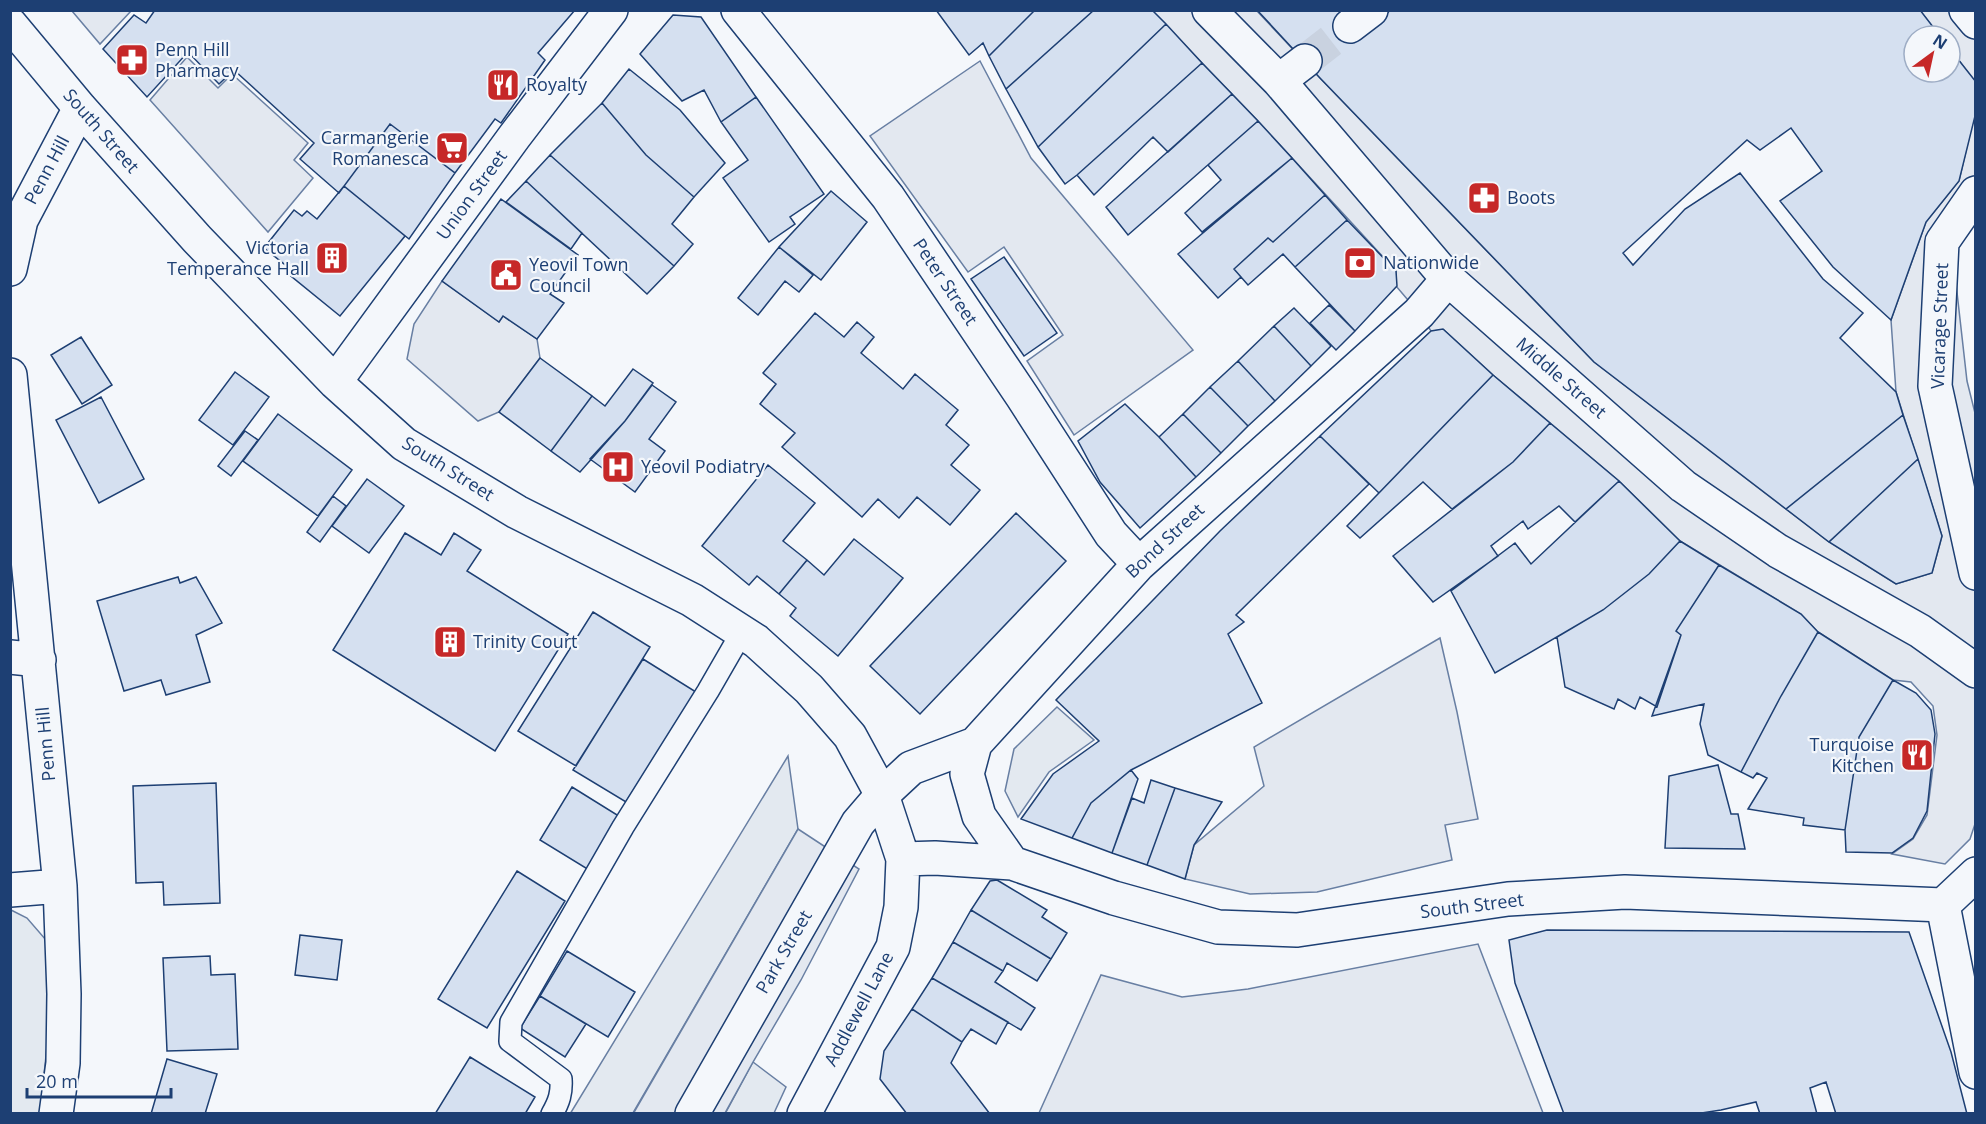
<svg xmlns="http://www.w3.org/2000/svg" width="1986" height="1124" font-family="'Open Sans',sans-serif">
<rect width="100%" height="100%" fill="#f4f7fb"/>
<!-- green -->
<path fill="#e3e9f0" stroke="#687fa3" stroke-width="1.5" d="M 1057,707 L 1094,740 L 1049,772 L 1018,817 L 1005,791 L 1014,749 Z
M 788,756 L 798,829 L 633,1113 L 570,1114 Z
M 11,910 L 27,918 L 46,940 L 51,1008 L 40,1113 L 11,1114 Z
M 753,1062 L 786,1087 L 774,1113 L 725,1114 Z"/>
<!-- parking -->
<path fill="#e3e8f0" stroke="#687fa3" stroke-width="1.5" d="M 72,11 L 131,11 L 100,44 Z
M 1152,11 L 1257,11 L 1320,78 L 1594,362 L 1829,542 L 1896,584 L 1932,573 L 1942,536 L 1896,392 L 1891,320 L 1926,222 L 1959,181 L 1975,112 L 1975,209 L 1952,248 L 1967,381 L 1976,417 L 1976,821 L 1970,839 L 1945,864 L 1892,854 L 1913,839 L 1927,815 L 1937,735 L 1933,706 L 1911,682 L 1893,680 L 1818,632 L 1801,614 L 1680,541 L 1619,481 L 1493,375 L 1444,330 L 1431,331 L 1419,313 L 1396,286 L 1396,271 L 1258,121 Z
M 1920,11 L 1975,11 L 1975,82 L 1950,49 L 1950,36 L 1940,36 Z
M 187,57 L 218,88 L 232,74 L 308,143 L 294,160 L 313,178 L 268,232 L 150,100 Z
M 980,61 L 1031,158 L 1193,350 L 1074,435 L 1027,361 L 1063,335 L 1004,247 L 968,272 L 870,136 Z
M 442,281 L 499,322 L 503,316 L 537,339 L 540,358 L 499,412 L 478,421 L 407,359 L 414,324 Z
M 1440,638 L 1457,712 L 1478,819 L 1445,825 L 1452,860 L 1317,892 L 1250,894 L 1185,879 L 1194,845 L 1264,786 L 1254,747 Z
M 798,829 L 859,869 L 801,980 L 753,1062 L 725,1113 L 633,1114 Z
M 1478,944 L 1543,1113 L 1039,1113 L 1101,975 L 1182,997 L 1248,989 Z"/>
<!-- building -->
<path fill="#d5e0f0" stroke="#1d3f73" stroke-width="1.5" d="M 155,10 L 575,10 L 538,53 L 545,60 L 501,123 L 495,119 L 455,173 L 390,124 L 339,193 L 300,159 L 314,143 L 234,70 L 219,84 L 188,52 L 147,97 L 103,49 L 134,15 L 146,23 Z
M 936,10 L 1035,10 L 989,56 L 983,43 L 969,55 Z
M 1035,10 L 1094,10 L 1006,89 L 989,56 Z
M 1094,10 L 1152,10 L 1166,24 L 1038,147 L 1006,89 Z
M 1257,10 L 1367,10 L 1360,34 L 1391,10 L 1920,10 L 1940,36 L 1914,36 L 1914,72 L 1950,72 L 1950,49 L 1976,82 L 1976,112 L 1959,181 L 1926,222 L 1891,320 L 1833,267 L 1780,201 L 1822,171 L 1791,128 L 1760,150 L 1747,140 L 1623,253 L 1633,265 L 1685,209 L 1740,173 L 1823,279 L 1863,313 L 1840,338 L 1896,392 L 1903,415 L 1786,509 L 1594,362 L 1320,78 Z
M 673,15 L 701,17 L 756,97 L 721,122 L 704,90 L 682,101 L 640,54 Z
M 1166,24 L 1202,63 L 1077,175 L 1065,184 L 1038,147 Z
M 1202,63 L 1232,94 L 1168,152 L 1153,137 L 1094,195 L 1077,175 Z
M 629,69 L 680,110 L 725,163 L 694,197 L 646,155 L 602,103 Z
M 1232,94 L 1258,121 L 1128,235 L 1106,207 Z
M 756,97 L 824,194 L 790,217 L 795,224 L 769,242 L 723,178 L 748,160 L 721,122 Z
M 602,103 L 646,155 L 694,197 L 672,224 L 693,244 L 674,266 L 550,155 Z
M 1258,121 L 1292,158 L 1202,232 L 1185,213 L 1221,180 L 1208,165 Z
M 390,124 L 455,173 L 409,239 L 344,186 Z
M 550,155 L 674,266 L 647,294 L 526,181 Z
M 1292,158 L 1325,195 L 1273,242 L 1268,238 L 1234,269 L 1241,277 L 1218,298 L 1178,254 Z
M 526,181 L 582,233 L 571,249 L 506,202 Z
M 344,186 L 405,236 L 340,316 L 286,272 L 289,268 L 264,248 L 294,210 L 302,216 L 307,211 L 317,219 Z
M 831,191 L 867,222 L 821,280 L 779,247 Z
M 1325,195 L 1347,220 L 1295,267 L 1283,254 L 1248,285 L 1234,269 L 1268,238 L 1273,242 Z
M 501,199 L 578,255 L 550,294 L 564,303 L 537,339 L 503,316 L 499,322 L 442,281 Z
M 1347,220 L 1396,271 L 1397,286 L 1355,331 L 1295,267 Z
M 779,247 L 813,275 L 799,292 L 785,281 L 758,315 L 738,298 Z
M 1004,257 L 1057,333 L 1024,356 L 971,279 Z
M 1329,305 L 1355,331 L 1336,350 L 1310,323 Z
M 1294,308 L 1331,346 L 1311,366 L 1274,326 Z
M 815,313 L 844,337 L 857,322 L 874,337 L 861,353 L 903,389 L 915,374 L 958,410 L 946,425 L 969,445 L 951,465 L 980,490 L 950,525 L 917,497 L 899,518 L 878,499 L 862,517 L 782,447 L 795,433 L 760,404 L 776,384 L 763,373 Z
M 1274,326 L 1311,366 L 1275,401 L 1238,361 Z
M 1443,329 L 1493,375 L 1379,493 L 1320,436 L 1431,331 Z
M 81,337 L 112,385 L 82,404 L 51,355 Z
M 540,358 L 592,396 L 551,451 L 499,412 Z
M 1238,361 L 1275,401 L 1248,426 L 1210,387 Z
M 633,369 L 653,383 L 625,421 L 580,472 L 551,451 L 592,396 L 605,406 Z
M 235,372 L 269,397 L 233,445 L 199,420 Z
M 1493,375 L 1550,423 L 1513,462 L 1452,509 L 1423,482 L 1360,538 L 1347,526 Z
M 652,385 L 676,402 L 649,439 L 665,451 L 635,492 L 590,459 L 625,421 Z
M 1210,387 L 1248,426 L 1221,453 L 1183,414 Z
M 101,397 L 144,479 L 99,503 L 56,420 Z
M 1125,404 L 1159,437 L 1196,477 L 1140,528 L 1100,482 L 1078,441 Z
M 278,414 L 352,470 L 318,516 L 243,461 Z
M 1183,414 L 1221,453 L 1196,477 L 1159,437 Z
M 1903,415 L 1918,459 L 1829,542 L 1786,509 Z
M 1550,423 L 1619,481 L 1575,522 L 1559,506 L 1528,529 L 1523,521 L 1491,546 L 1498,556 L 1433,602 L 1393,556 L 1513,462 Z
M 245,431 L 258,440 L 231,476 L 218,466 Z
M 1320,436 L 1369,484 L 1236,615 L 1244,622 L 1228,634 L 1262,703 L 1131,770 L 1091,803 L 1072,838 L 1021,819 L 1053,774 L 1099,741 L 1056,700 L 1220,531 Z
M 1918,459 L 1942,536 L 1932,573 L 1896,584 L 1829,542 Z
M 768,465 L 815,503 L 783,541 L 807,560 L 779,594 L 757,576 L 749,585 L 702,546 Z
M 367,479 L 404,506 L 369,553 L 332,526 Z
M 1619,481 L 1680,541 L 1649,574 L 1603,610 L 1495,673 L 1451,591 L 1515,543 L 1531,564 Z
M 333,496 L 346,506 L 320,542 L 307,532 Z
M 1016,513 L 1066,561 L 920,714 L 870,666 Z
M 405,533 L 441,555 L 454,533 L 481,550 L 467,571 L 568,634 L 495,751 L 333,650 Z
M 854,539 L 903,578 L 838,656 L 790,616 L 796,608 L 779,594 L 807,560 L 824,575 Z
M 1680,541 L 1719,565 L 1676,631 L 1681,635 L 1657,707 L 1640,697 L 1635,709 L 1618,699 L 1614,709 L 1565,687 L 1557,637 L 1603,610 L 1649,574 Z
M 1719,565 L 1801,614 L 1818,632 L 1781,696 L 1741,772 L 1708,755 L 1700,724 L 1704,704 L 1652,716 L 1681,635 L 1676,631 Z
M 178,577 L 180,583 L 196,577 L 222,623 L 196,635 L 210,682 L 166,695 L 161,680 L 124,691 L 97,601 Z
M 593,612 L 650,647 L 576,766 L 518,731 Z
M 1818,632 L 1893,680 L 1859,737 L 1845,830 L 1803,825 L 1804,818 L 1748,809 L 1767,778 L 1757,773 L 1753,778 L 1741,772 L 1781,696 Z
M 643,659 L 696,692 L 626,802 L 573,770 Z
M 1893,680 L 1916,693 L 1931,710 L 1935,734 L 1927,811 L 1913,838 L 1892,853 L 1846,852 L 1845,830 L 1859,737 Z
M 1718,765 L 1731,814 L 1738,814 L 1745,849 L 1665,848 L 1669,776 Z
M 1131,770 L 1138,779 L 1112,853 L 1072,838 L 1091,803 Z
M 1151,780 L 1175,788 L 1147,865 L 1112,853 L 1132,798 L 1144,803 Z
M 216,783 L 220,903 L 164,905 L 163,882 L 136,883 L 133,786 Z
M 572,787 L 622,818 L 589,870 L 540,840 Z
M 1175,788 L 1222,802 L 1194,845 L 1185,879 L 1147,865 Z
M 517,871 L 565,901 L 487,1028 L 438,999 Z
M 997,880 L 1047,910 L 1042,917 L 1067,933 L 1051,959 L 971,910 L 990,881 Z
M 971,910 L 1051,959 L 1037,981 L 1007,963 L 1003,971 L 953,942 Z
M 1547,930 L 1909,932 L 1951,1052 L 1967,1114 L 1836,1114 L 1826,1082 L 1810,1088 L 1817,1114 L 1760,1114 L 1756,1102 L 1721,1110 L 1695,1114 L 1564,1114 L 1515,983 L 1509,940 Z
M 300,935 L 342,940 L 337,980 L 295,975 Z
M 953,942 L 1003,971 L 995,982 L 1035,1008 L 1021,1030 L 932,978 Z
M 567,951 L 635,992 L 608,1037 L 540,996 Z
M 210,956 L 211,975 L 235,974 L 238,1049 L 167,1051 L 163,958 Z
M 932,978 L 1008,1022 L 996,1044 L 971,1029 L 962,1042 L 912,1009 Z
M 540,996 L 586,1024 L 565,1057 L 520,1028 Z
M 912,1009 L 962,1042 L 951,1063 L 990,1114 L 907,1114 L 880,1079 L 884,1051 Z
M 470,1057 L 535,1097 L 525,1114 L 435,1114 Z
M 167,1059 L 217,1074 L 205,1114 L 151,1114 Z"/>
<g fill="none" stroke-linecap="round" stroke-linejoin="round">
<!-- street-tunnel -->
<path stroke="#c9d2e0" stroke-width="33" stroke-dasharray="33 16" stroke-linecap="butt" d="M 1305,61 L 1350,26"/>
<!-- lane casing -->
<g stroke="#1d3f73" stroke-width="24">
<path id="lane" d="M 552,1114 C 559,1102 562,1093 561,1079 L 510,1041 L 511,1022 L 623,827 L 708,691 L 742,632"/>
</g>
<!-- street casing -->
<g stroke="#1d3f73" stroke-width="36">
<path id="street" d="M 738,10 L 888,197 L 1022,396 L 1111,534 L 1139,564
M 1209,10 L 1279,81 L 1448,279 L 1683,486 L 1778,551 L 1920,631 L 1976,671
M 1966,10 L 1976,22
M 10,24 L 80,108 L 197,239 L 335,382 L 404,444 L 517,512 L 692,600 L 756,641 L 809,689 L 850,736 L 882,795 L 903,859 L 901,907 L 893,947 L 804,1114
M 1350,26 L 1371,10
M 1279,81 L 1305,61
M 1976,193 L 1942,242 L 1935,386 L 1976,573
M 10,269 L 21,220 L 80,108
M 10,375 L 60,886 L 64,994 L 63,1063 L 56,1114
M 335,382 L 514,137 L 611,10
M 10,657 L 39,660
M 975,744 L 967,774 L 979,816 L 1012,863
M 903,859 L 935,858 L 1012,863 L 1114,898 L 1218,927 L 1297,930 L 1508,899 L 1625,892 L 1943,905
M 10,890 L 60,886
M 1943,905 L 1976,1072
M 1943,905 L 1976,874
M 692,1114 L 858,823 L 882,795 L 911,768 L 975,744 L 1139,564 L 1419,313 L 1448,279"/>
</g>
<!-- lane -->
<use href="#lane" stroke="#f4f7fb" stroke-width="21"/>
<!-- street -->
<use href="#street" stroke="#f4f7fb" stroke-width="33"/>
</g>
<!-- icons -->
<defs>
<g id="pharmacy-square" transform="scale(1.725)"><rect x="-9" y="-9" width="18" height="18" rx="4" fill="#c62828" stroke="#f4f7fb"/><path d="M-2-6h4v4h4v4h-4v4h-4v-4h-4v-4h4Z" fill="#fff"/></g>
<g id="restaurant-square" transform="scale(1.725)"><rect x="-9" y="-9" width="18" height="18" rx="4" fill="#c62828" stroke="#f4f7fb"/><path d="M-5-6h1v4h1v-4h1v4h1v-4h1v5L-1.5 .5V6h-2V.5L-5-1ZM5-6V6H3V1.5H1.5Q1.5-4 5-6Z" fill="#fff"/></g>
<g id="supermarket-square" transform="scale(1.725)"><rect x="-9" y="-9" width="18" height="18" rx="4" fill="#c62828" stroke="#f4f7fb"/><path d="M-6-5.5h2.5l.6 2H6L4.5 2H-2.5L-4.4-4H-6ZM-1.5 3.2a1.3 1.3 0 1 0 .1 0ZM3 3.2a1.3 1.3 0 1 0 .1 0Z" fill="#fff"/></g>
<g id="building-square" transform="scale(1.725)"><rect x="-9" y="-9" width="18" height="18" rx="4" fill="#c62828" stroke="#f4f7fb"/><path d="M-4-6H4V6H1V3H-1V6H-4ZM-2.5-4.3h1.7v1.8h-1.7ZM.8-4.3h1.7v1.8H.8ZM-2.5-1h1.7V.8h-1.7ZM.8-1h1.7V.8H.8Z" fill="#fff"/></g>
<g id="bank-square" transform="scale(1.725)"><rect x="-9" y="-9" width="18" height="18" rx="4" fill="#c62828" stroke="#f4f7fb"/><path d="M-6-4H6V4H-6ZM0-2.3a2.3 2.3 0 1 0 0 4.6a2.3 2.3 0 1 0 0-4.6Z" fill="#fff"/></g>
<g id="civic-square" transform="scale(1.725)"><rect x="-9" y="-9" width="18" height="18" rx="4" fill="#c62828" stroke="#f4f7fb"/><path d="M-.6-6.5H3V-4.5H.6V-3L4-1V1h2V6H-6V1h2V-1L-.6-3ZM-1.2 2.5V6h2.4V2.5Z" fill="#fff"/></g>
<g id="hospital-square" transform="scale(1.725)"><rect x="-9" y="-9" width="18" height="18" rx="4" fill="#c62828" stroke="#f4f7fb"/><path d="M-5-5h3v3.5h4V-5h3V5h-3V1.5h-4V5h-3Z" fill="#fff"/></g>
</defs>
<g fill-rule="evenodd">
<use href="#pharmacy-square" x="132" y="60"/>
<use href="#restaurant-square" x="503" y="85"/>
<use href="#supermarket-square" x="452" y="148"/>
<use href="#pharmacy-square" x="1484" y="198"/>
<use href="#building-square" x="332" y="258"/>
<use href="#bank-square" x="1360" y="263"/>
<use href="#civic-square" x="506" y="275"/>
<use href="#hospital-square" x="618" y="467"/>
<use href="#building-square" x="450" y="642"/>
<use href="#restaurant-square" x="1917" y="755"/>
</g>
<g text-anchor="middle" stroke-width="4.5" stroke-linejoin="round" paint-order="stroke">
<!-- poi labels -->
<g font-size="18" fill="#1d3f73" stroke="#f4f7fb" text-anchor="start">
<text x="155" y="56">Penn Hill<tspan x="155" dy="21">Pharmacy</tspan></text>
<text x="526" y="91">Royalty</text>
<text x="429" y="144" text-anchor="end">Carmangerie<tspan x="429" dy="21">Romanesca</tspan></text>
<text x="1507" y="204">Boots</text>
<text x="309" y="254" text-anchor="end">Victoria<tspan x="309" dy="21">Temperance Hall</tspan></text>
<text x="1383" y="269">Nationwide</text>
<text x="529" y="271">Yeovil Town<tspan x="529" dy="21">Council</tspan></text>
<text x="641" y="473">Yeovil Podiatry</text>
<text x="473" y="648">Trinity Court</text>
<text x="1894" y="751" text-anchor="end">Turquoise<tspan x="1894" dy="21">Kitchen</tspan></text>
</g>
<!-- street labels -->
<g font-size="18" fill="#1d3f73" stroke="#f4f7fb">
<text transform="translate(101 131) rotate(49)" y="6">South Street</text>
<text transform="translate(47 170) rotate(-62)" y="6">Penn Hill</text>
<text transform="translate(472 195) rotate(-54)" y="6">Union Street</text>
<text transform="translate(945 282) rotate(56)" y="6">Peter Street</text>
<text transform="translate(1940 326) rotate(-88)" y="6">Vicarage Street</text>
<text transform="translate(1561 378) rotate(41)" y="6">Middle Street</text>
<text transform="translate(448 469) rotate(32)" y="6">South Street</text>
<text transform="translate(1165 541) rotate(-43)" y="6">Bond Street</text>
<text transform="translate(46 744) rotate(-95)" y="6">Penn Hill</text>
<text transform="translate(1472 906) rotate(-7)" y="6">South Street</text>
<text transform="translate(784 952) rotate(-60)" y="6">Park Street</text>
<text transform="translate(859 1009) rotate(-62)" y="6">Addlewell Lane</text>
</g>
</g>
<!-- border -->
<rect width="1986" height="1124" fill="none" stroke="#1d3f73" stroke-width="24"/>
<!-- north arrow -->
<g transform="translate(1932 54) rotate(33)"><circle r="28" fill="#f4f7fb" stroke="#9eadc5" stroke-width="1.5"/>
<path d="M0-4.5L10 22L0 15L-10 22Z" fill="#c62828"/>
<text y="-9" font-size="16" font-weight="bold" text-anchor="middle" fill="#1d3f73">N</text>
</g>
<!-- scale -->
<path d="M27 1088v9h144v-9" fill="none" stroke="#1d3f73" stroke-width="3"/>
<text x="36" y="1088" font-size="18" fill="#1d3f73" stroke="#f4f7fb" stroke-width="4.5" paint-order="stroke">20 m</text>
</svg>
